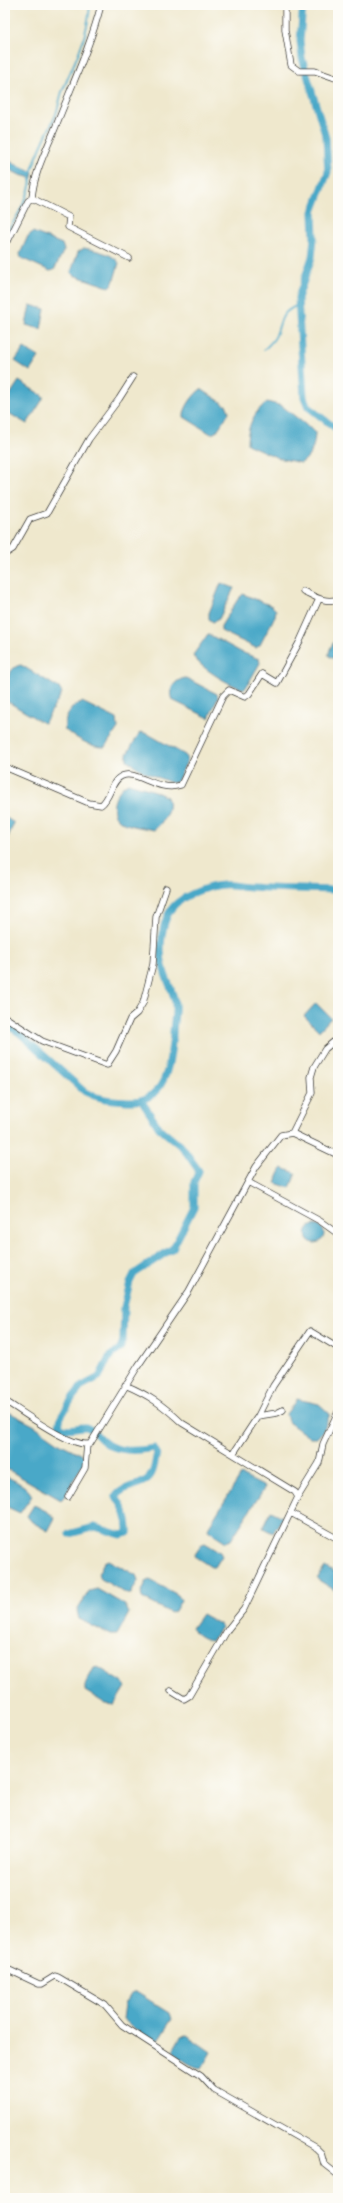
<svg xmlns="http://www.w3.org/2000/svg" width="343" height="2203" font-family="Cardo,serif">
<rect width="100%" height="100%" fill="#fdfcf7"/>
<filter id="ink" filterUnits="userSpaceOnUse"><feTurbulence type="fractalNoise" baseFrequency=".025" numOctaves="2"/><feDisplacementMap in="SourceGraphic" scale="8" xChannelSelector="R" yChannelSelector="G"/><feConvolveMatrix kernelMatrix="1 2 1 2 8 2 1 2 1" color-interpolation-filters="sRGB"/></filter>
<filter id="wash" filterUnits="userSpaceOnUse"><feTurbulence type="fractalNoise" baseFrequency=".012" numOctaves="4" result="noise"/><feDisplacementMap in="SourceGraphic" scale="16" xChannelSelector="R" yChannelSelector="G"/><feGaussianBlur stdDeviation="0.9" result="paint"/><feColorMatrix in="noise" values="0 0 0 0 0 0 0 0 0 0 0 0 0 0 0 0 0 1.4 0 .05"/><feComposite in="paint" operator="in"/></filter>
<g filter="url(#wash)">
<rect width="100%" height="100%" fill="#efe8cd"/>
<!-- water -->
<path fill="#49a8c8" stroke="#326272" d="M 9,161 L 33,172 L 32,178 L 20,175 L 6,168 Z
M 33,232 L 62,244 L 64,250 L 54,270 L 50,271 L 21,258 L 20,254 L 28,236 Z
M 84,248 C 94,250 113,253 119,263 L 113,283 L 109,287 L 73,275 L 71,272 L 78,252 Z
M 30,305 L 45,309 L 41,329 L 26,325 Z
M 24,348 L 39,357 L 30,371 L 15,361 Z
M 19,381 L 43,396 L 43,399 L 27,424 L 5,411 L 5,402 Z
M 201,389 L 227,406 L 229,413 L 216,432 L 211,434 L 184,417 C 183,408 194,394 201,389 Z
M 267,402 L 282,406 L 315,432 C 315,443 312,457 301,463 L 278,458 L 247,444 C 247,427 253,413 267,402 Z
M 221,583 L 234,588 L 219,619 L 213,622 L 209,619 L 209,613 Z
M 243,594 L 272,606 L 276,610 L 275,616 L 260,645 L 256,648 L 221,631 L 221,626 L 238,599 Z
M 208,634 L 241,652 L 259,659 L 260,663 L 245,689 C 233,688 197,666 193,655 Z
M 338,639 L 338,661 L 329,656 C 328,651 333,641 338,639 Z
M 21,665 L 59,688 L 62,693 L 45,722 L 43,723 L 5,700 C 5,689 6,667 21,665 Z
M 186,678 L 217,694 L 218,697 L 209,718 L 172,700 C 167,689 176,679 186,678 Z
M 82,702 L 117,719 L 118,728 L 105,747 C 92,748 76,738 65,730 C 63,720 71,704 82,702 Z
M 140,732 L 148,734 L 185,755 L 187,761 L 177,782 L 172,783 L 144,772 L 127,760 L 127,754 Z
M 128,783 L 152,790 L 167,797 C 172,809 163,823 154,830 C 137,826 109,826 114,803 C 116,794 121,787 128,783 Z
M 5,817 L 14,823 L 5,844 Z
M 316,1003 L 331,1018 L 319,1031 L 304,1016 Z
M 282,1168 L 296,1173 L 290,1188 L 275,1183 Z
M306 1234a9 9 0 1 1 18 0a9 9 0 1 1-18 0Z
M 297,1399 L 319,1404 L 330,1414 L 323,1431 L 317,1438 L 310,1438 L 288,1422 L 286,1414 Z
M 5,1410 L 35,1426 L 61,1444 L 83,1455 L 85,1460 L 64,1497 L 61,1500 L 5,1468 Z
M 241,1475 L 265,1487 L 231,1540 L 226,1542 L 208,1530 L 209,1526 Z
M 5,1476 C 14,1480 28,1486 32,1496 L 20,1513 L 5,1506 Z
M 34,1505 L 48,1512 L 55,1518 L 48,1531 L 32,1522 L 27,1516 Z
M 271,1511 L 283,1517 L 273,1533 L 263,1528 Z
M 205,1543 L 220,1552 L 222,1556 L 215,1567 L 211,1567 L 194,1556 L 202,1544 Z
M 108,1560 L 136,1575 L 138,1580 L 131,1594 L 127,1594 L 101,1579 L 98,1574 L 104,1562 Z
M 325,1567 L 338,1575 L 338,1588 L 336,1591 L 317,1579 Z
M 150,1580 L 178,1595 L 181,1600 L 175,1611 L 171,1613 L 142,1598 L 141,1593 L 146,1582 Z
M 97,1589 L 125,1605 L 129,1613 L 117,1635 L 110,1635 L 79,1619 L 77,1611 L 89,1591 Z
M 202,1614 L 220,1624 L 221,1627 L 212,1640 C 205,1640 196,1635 192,1628 Z
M 98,1667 L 122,1682 L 125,1687 L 114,1705 L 106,1704 L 85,1691 L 85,1685 L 94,1668 Z
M 136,1992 L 170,2013 L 172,2019 L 159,2039 C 146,2041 132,2026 123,2019 L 125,2004 L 131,1994 Z
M 187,2035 L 211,2052 L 202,2068 C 193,2068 178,2058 173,2050 L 181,2036 Z"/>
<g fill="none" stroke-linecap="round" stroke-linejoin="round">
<!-- stream -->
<path stroke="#49a8c8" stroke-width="2" d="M 31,173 C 37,154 45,137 54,119 C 58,111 59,101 62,92 C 75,60 87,41 90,5
M 5,233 C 15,223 32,191 31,177
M 264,350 C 268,345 274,341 276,335 C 282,319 280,313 298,305"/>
<!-- canal -->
<path stroke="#49a8c8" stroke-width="7" d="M 303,5 L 300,41 L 302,58 L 326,138 L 328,172 L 313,212 L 314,238 L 312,257 L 298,298 L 304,397 L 308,407 L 338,430
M 5,1024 L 18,1032 L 85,1092 C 100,1100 112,1100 129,1101 C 167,1103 170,1062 173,1034 C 173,1024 176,1014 175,1004 C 174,992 167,982 164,970 C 158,951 161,915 178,902 C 190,893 209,886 223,885 C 232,884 241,887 250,887 C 279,889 309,889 338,890
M 69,1534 L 95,1527 L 121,1535 L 128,1533 C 129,1519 124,1508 116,1496 C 124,1484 144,1487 151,1475 C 155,1469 155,1460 157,1453 L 154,1448 C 137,1451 116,1453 103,1441 C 97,1436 93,1429 86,1427 C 77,1426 66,1433 59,1425 L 61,1417 L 73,1397 L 82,1386 L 99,1377 L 110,1356 L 120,1349 L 123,1341 L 124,1307 L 130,1282 L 134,1274 L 173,1248 L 194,1207 L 194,1182 L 199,1171 L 183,1148 L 159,1128 L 141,1100"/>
</g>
</g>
<g filter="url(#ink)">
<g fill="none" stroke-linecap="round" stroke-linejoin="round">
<!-- minor casing -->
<g stroke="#3c3b37" stroke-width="7">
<path id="minor" d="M 101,5 C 90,47 72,85 56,126 C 47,149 34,172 32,198 L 69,217 L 68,227 L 129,258
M 285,5 L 285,30 L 291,65 L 299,71 L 315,71 L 338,79
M 5,241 L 9,239 L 28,201 L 32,198
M 5,554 L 13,549 L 30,519 L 47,513 L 89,439 L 119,399 L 133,377
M 303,591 C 314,596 325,604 338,599
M 5,767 L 89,803 L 101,805 C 111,798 111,780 122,776 C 136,769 158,793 181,785 L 223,696 L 229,690 L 245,697 L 249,694 L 262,674 L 277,683 L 300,641 L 319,599
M 5,1017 L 42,1041 L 107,1065 L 116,1051 L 130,1019 L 137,1013 L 143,1003 L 153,964 L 156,917 L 166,888
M 338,1038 L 325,1049 L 314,1067 L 311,1077 L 312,1093 L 292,1133 L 338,1155
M 248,1182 L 320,1221 L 338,1234
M 125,1385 C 149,1395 164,1406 182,1423 L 295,1492 L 298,1497 L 244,1609 L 228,1629 L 189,1696 L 184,1699 L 171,1691
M 5,1401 C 23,1412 71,1448 90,1444 L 138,1366 L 189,1291 L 256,1167 L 281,1135 L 292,1133
M 258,1416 L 277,1413 L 283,1410
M 233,1454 L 258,1416 L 273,1386 L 310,1331 L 338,1348
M 68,1497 L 85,1468 L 87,1444
M 298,1497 L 319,1463 L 323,1444 L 338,1412
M 291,1513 L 338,1539
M 5,1968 L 39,1984 L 42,1984 L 55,1976 L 58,1977 L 105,2005 L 122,2025 L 201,2076 L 214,2090 L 316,2148 L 321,2153 L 324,2164 L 338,2175"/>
</g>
<!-- minor -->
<use href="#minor" stroke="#fff" stroke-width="5.5"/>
</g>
</g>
<!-- margin -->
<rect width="343" height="2203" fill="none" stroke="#fdfcf7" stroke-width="20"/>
</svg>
